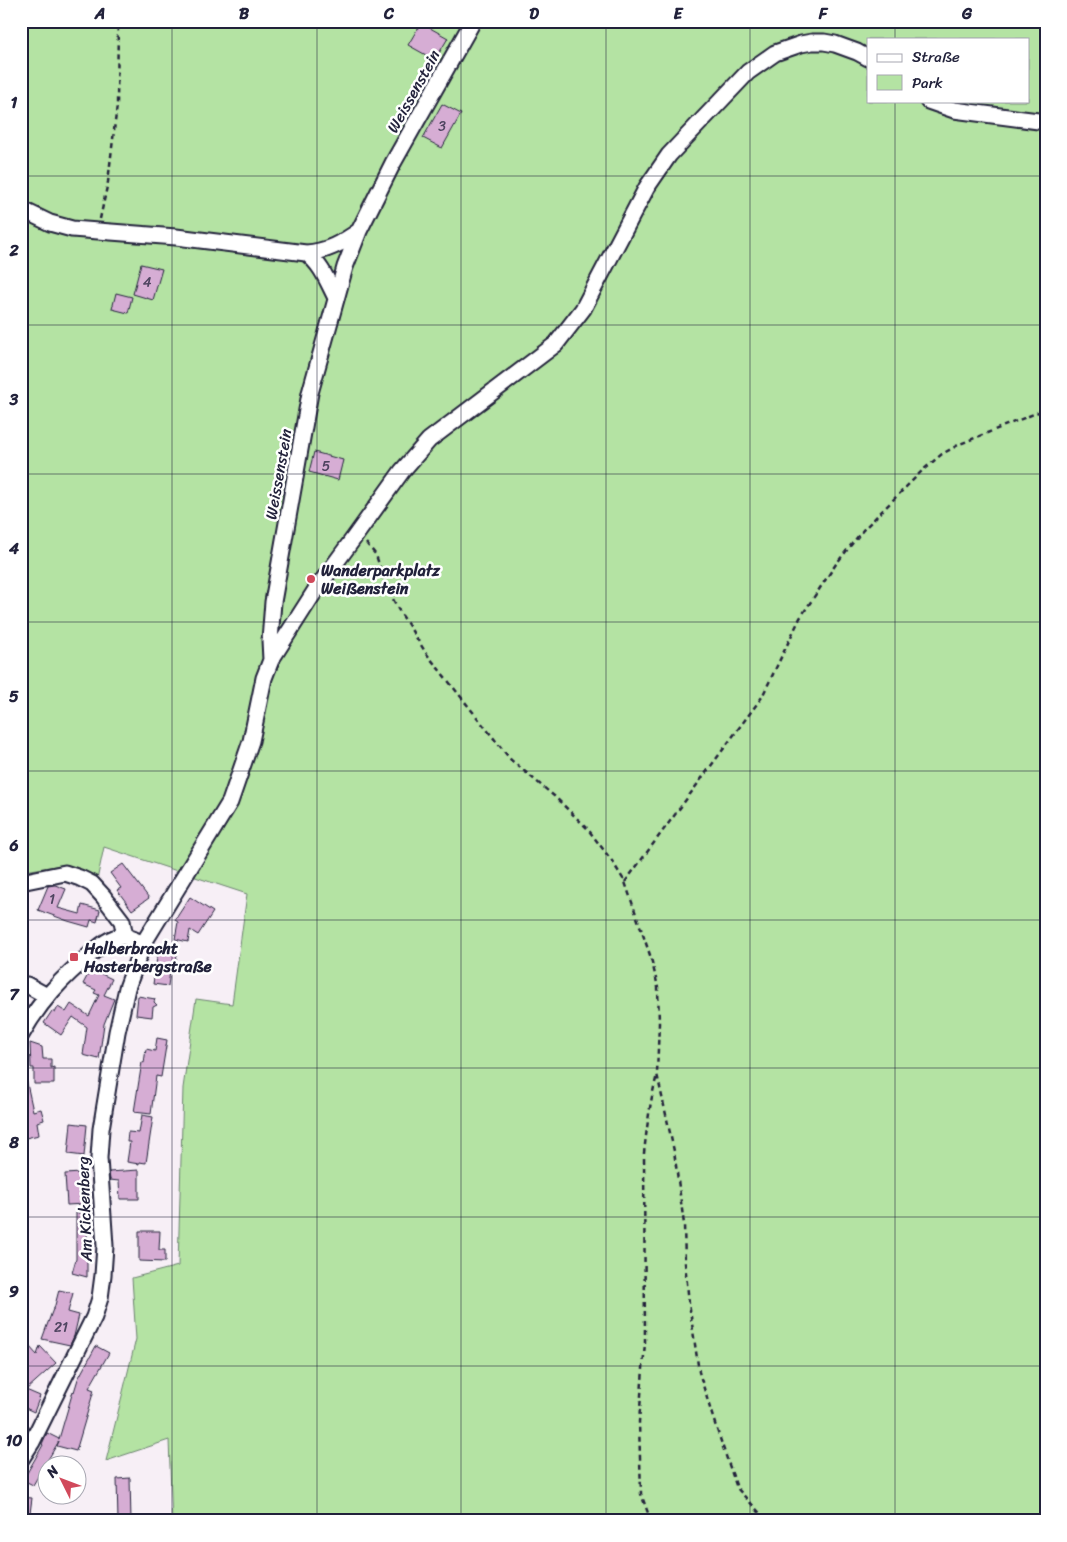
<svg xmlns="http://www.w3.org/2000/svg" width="1067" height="1542" font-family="Sriracha,sans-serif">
<rect width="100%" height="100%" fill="#f7eff6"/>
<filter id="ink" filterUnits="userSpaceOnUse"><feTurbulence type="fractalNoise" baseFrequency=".02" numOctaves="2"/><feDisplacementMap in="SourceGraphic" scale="10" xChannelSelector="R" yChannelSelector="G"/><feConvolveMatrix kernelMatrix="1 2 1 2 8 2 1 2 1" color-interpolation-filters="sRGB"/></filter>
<g filter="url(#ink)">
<!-- green -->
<path fill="#b4e3a3" stroke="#6b826f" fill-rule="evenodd" d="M 21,21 L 1046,21 L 1046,1521 L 172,1521 L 169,1440 L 106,1461 L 136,1339 L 132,1278 L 178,1266 L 183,1088 L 196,999 L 232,1004 L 247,894 L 104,847 L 97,880 L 81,872 L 61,865 L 25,871 L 21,882 ZM 868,39 L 1028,39 L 1028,101 L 868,101 Z"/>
<!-- building -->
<path fill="#d6add4" stroke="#22223b" d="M 421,23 L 448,38 L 435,60 L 408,45 Z
M 442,104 L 461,114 L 442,148 L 423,138 Z
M 141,264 L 162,269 L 153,300 L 133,294 Z
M 116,293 L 132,297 L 128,313 L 112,309 Z
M 314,452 L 343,460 L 338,480 L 309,472 Z
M 123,864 L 149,898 L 132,910 L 117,890 L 121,888 L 110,873 Z
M 55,885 L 66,889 L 58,908 L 80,914 L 82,905 L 100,910 L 97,922 L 91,920 L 89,927 L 68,921 L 38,910 L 48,886 Z
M 190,897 L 213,912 L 198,935 L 190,930 L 188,942 L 175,939 L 178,922 L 175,920 Z
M 158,951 L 177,954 L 175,972 L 170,971 L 168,986 L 153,984 Z
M 91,969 L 112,979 L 104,995 L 114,999 L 104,1024 L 99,1059 L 83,1055 L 87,1027 L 73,1017 L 61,1035 L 44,1023 L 52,1011 L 55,1013 L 58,1007 L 66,1012 L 71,1004 L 89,1016 L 99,995 L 94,993 L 96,990 L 83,984 Z
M 138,996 L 155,999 L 154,1002 L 157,1005 L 153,1007 L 152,1017 L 136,1015 Z
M 157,1038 L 167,1040 L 161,1077 L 156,1076 L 151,1114 L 134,1112 L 142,1062 L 144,1063 L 146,1049 L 155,1051 Z
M 30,1043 L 42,1047 L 43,1059 L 51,1059 L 51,1068 L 54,1067 L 54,1084 L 34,1084 L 34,1068 L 31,1068 Z
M 26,1079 L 33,1111 L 41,1109 L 44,1120 L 37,1122 L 39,1135 L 21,1139 L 21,1080 Z
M 142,1115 L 153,1117 L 146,1163 L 139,1162 L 139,1164 L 127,1162 L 130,1142 L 127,1142 L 128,1132 L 139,1133 Z
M 71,1123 L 87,1125 L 84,1156 L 68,1154 Z
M 139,1170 L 139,1199 L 120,1199 L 119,1181 L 110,1180 L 109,1172 Z
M 81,1173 L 84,1204 L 67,1205 L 65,1174 Z
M 76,1213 L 87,1213 L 87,1277 L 72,1273 L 76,1259 Z
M 139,1231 L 160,1231 L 159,1250 L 165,1250 L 165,1262 L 139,1261 Z
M 59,1290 L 73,1293 L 68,1312 L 79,1315 L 74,1336 L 70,1345 L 42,1339 L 53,1309 L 54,1309 Z
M 21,1337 L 37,1355 L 40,1346 L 56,1363 L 26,1390 L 40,1396 L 34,1412 L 21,1406 Z
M 96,1346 L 109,1353 L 89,1388 L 94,1390 L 76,1451 L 57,1446 L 59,1441 L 33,1485 L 23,1480 L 43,1445 L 42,1444 L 47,1433 L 59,1439 L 73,1391 L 74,1392 L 78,1379 Z
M 130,1478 L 131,1521 L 118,1521 L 117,1479 Z
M 21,1497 L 32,1498 L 29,1521 L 21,1521 Z"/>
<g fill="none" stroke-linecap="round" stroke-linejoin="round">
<!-- minor casing -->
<g stroke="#22223b" stroke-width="19">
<path id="minor" d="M 928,101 L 954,110 L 1046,122
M 21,209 L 50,223 L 72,229 L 176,237 L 306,253 C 321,264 327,280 335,296
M 306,253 C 326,252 342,243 359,231
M 271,660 L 270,640 L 273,602 L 310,393 L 345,267 L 359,231 L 393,163 L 473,21
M 21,882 L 65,873 L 80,878 L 92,884 L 103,896 L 122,921 L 125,936
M 21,985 L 27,985 L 47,996
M 21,1035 C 40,1001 62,978 92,953 C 98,948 105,941 114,938 C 124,934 133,939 143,944
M 21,1459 L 32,1442 L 94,1317 L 100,1298 L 103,1275 L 105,1246 L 99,1158 L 101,1129 L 117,1032 L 127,988 L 143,944 L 230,802 L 251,741 L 264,678 L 271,660 L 315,591 L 356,535 L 402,471 L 429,440 L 556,344 L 583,309 L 647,187 L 669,155 L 748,72 L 775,53 L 801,44 L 812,42 L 824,42 L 835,44 L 857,52 L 868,58"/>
</g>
<!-- path -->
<path stroke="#22223b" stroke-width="2.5" stroke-dasharray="5 4" stroke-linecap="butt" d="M 100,219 L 108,182 L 117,105 L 118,21
M 366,543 L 376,555 L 385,583 L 398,609 L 426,653 L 511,760 L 554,796 L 587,828 L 612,861 L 625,882 L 651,958 L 658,987 L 659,1023 L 657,1074 L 674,1151 L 684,1224 L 685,1263 L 689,1303 L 699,1372 L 713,1418 L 737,1488 L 767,1521
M 625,882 L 762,697 L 800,618 L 836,564 L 863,530 L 923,470 L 942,454 L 960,444 L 1046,409
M 651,1521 L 641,1494 L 639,1422 L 645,1342 L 644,1153 C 647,1127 650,1101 657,1075"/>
<!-- minor -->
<use href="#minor" stroke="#fff" stroke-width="15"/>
</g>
</g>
<!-- grid -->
<path fill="none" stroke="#22223b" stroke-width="1" stroke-opacity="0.55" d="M 172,21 L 172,1521M 317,21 L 317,1521M 461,21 L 461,1521M 606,21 L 606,1521M 750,21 L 750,1521M 895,21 L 895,39M 895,101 L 895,1521M 21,176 L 1046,176M 21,325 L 1046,325M 21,474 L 1046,474M 21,622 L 1046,622M 21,771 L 1046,771M 21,920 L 1046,920M 21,1068 L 1046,1068M 21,1217 L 1046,1217M 21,1366 L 1046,1366"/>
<!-- markers -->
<g fill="#d1495b" stroke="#fff" stroke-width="2">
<circle cx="311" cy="579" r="5"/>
<rect x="69" y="952" width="10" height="10" rx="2.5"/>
</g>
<g text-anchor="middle" stroke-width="5" stroke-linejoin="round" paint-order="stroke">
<!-- number labels -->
<g font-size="14" fill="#4f4561">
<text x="442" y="131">3</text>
<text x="147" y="287">4</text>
<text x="326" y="471">5</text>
<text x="52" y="904">1</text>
<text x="61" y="1332">21</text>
</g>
<!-- street labels -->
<g font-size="16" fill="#22223b" stroke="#fff">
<text transform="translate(413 91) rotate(-61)" y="6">Weissenstein</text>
<text transform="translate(278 474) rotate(-80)" y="6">Weissenstein</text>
<text transform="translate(84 1209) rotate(-92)" y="6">Am Kickenberg</text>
</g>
<!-- poi labels -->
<g font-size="16" font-weight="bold" fill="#22223b" stroke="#fff" text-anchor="start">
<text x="321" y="576">Wanderparkplatz<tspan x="321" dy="18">Weißenstein</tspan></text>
<text x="84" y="954">Halberbracht<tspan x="84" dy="18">Hasterbergstraße</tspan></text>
</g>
</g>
<!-- margin -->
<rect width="1067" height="1542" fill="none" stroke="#fff" stroke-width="55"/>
<!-- legend -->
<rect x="867" y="38" width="162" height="65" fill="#ffffff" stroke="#a7a7b1"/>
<rect x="877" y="54" width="25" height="8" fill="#ffffff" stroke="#a7a7b1"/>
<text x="912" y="62" font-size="15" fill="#22223b">Straße</text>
<rect x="877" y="75" width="25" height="15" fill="#b4e3a3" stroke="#a7a7b1"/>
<text x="912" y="88" font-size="15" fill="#22223b">Park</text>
<!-- north arrow -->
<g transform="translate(62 1480) rotate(312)"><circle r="24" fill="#ffffff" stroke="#a7a7b1"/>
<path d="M0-4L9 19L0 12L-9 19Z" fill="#d1495b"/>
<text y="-8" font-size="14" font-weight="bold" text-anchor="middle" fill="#22223b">N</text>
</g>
<rect x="28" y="28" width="1012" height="1486" fill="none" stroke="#22223b" stroke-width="2"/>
<g font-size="16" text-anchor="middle" font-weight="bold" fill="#22223b">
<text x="100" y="19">A</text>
<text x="244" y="19">B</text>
<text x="389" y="19">C</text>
<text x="534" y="19">D</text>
<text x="678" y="19">E</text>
<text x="823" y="19">F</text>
<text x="967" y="19">G</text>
<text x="14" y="108">1</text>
<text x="14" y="256">2</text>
<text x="14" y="405">3</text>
<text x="14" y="554">4</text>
<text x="14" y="702">5</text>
<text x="14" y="851">6</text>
<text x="14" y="1000">7</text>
<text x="14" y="1148">8</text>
<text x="14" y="1297">9</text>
<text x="14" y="1446">10</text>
</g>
</svg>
